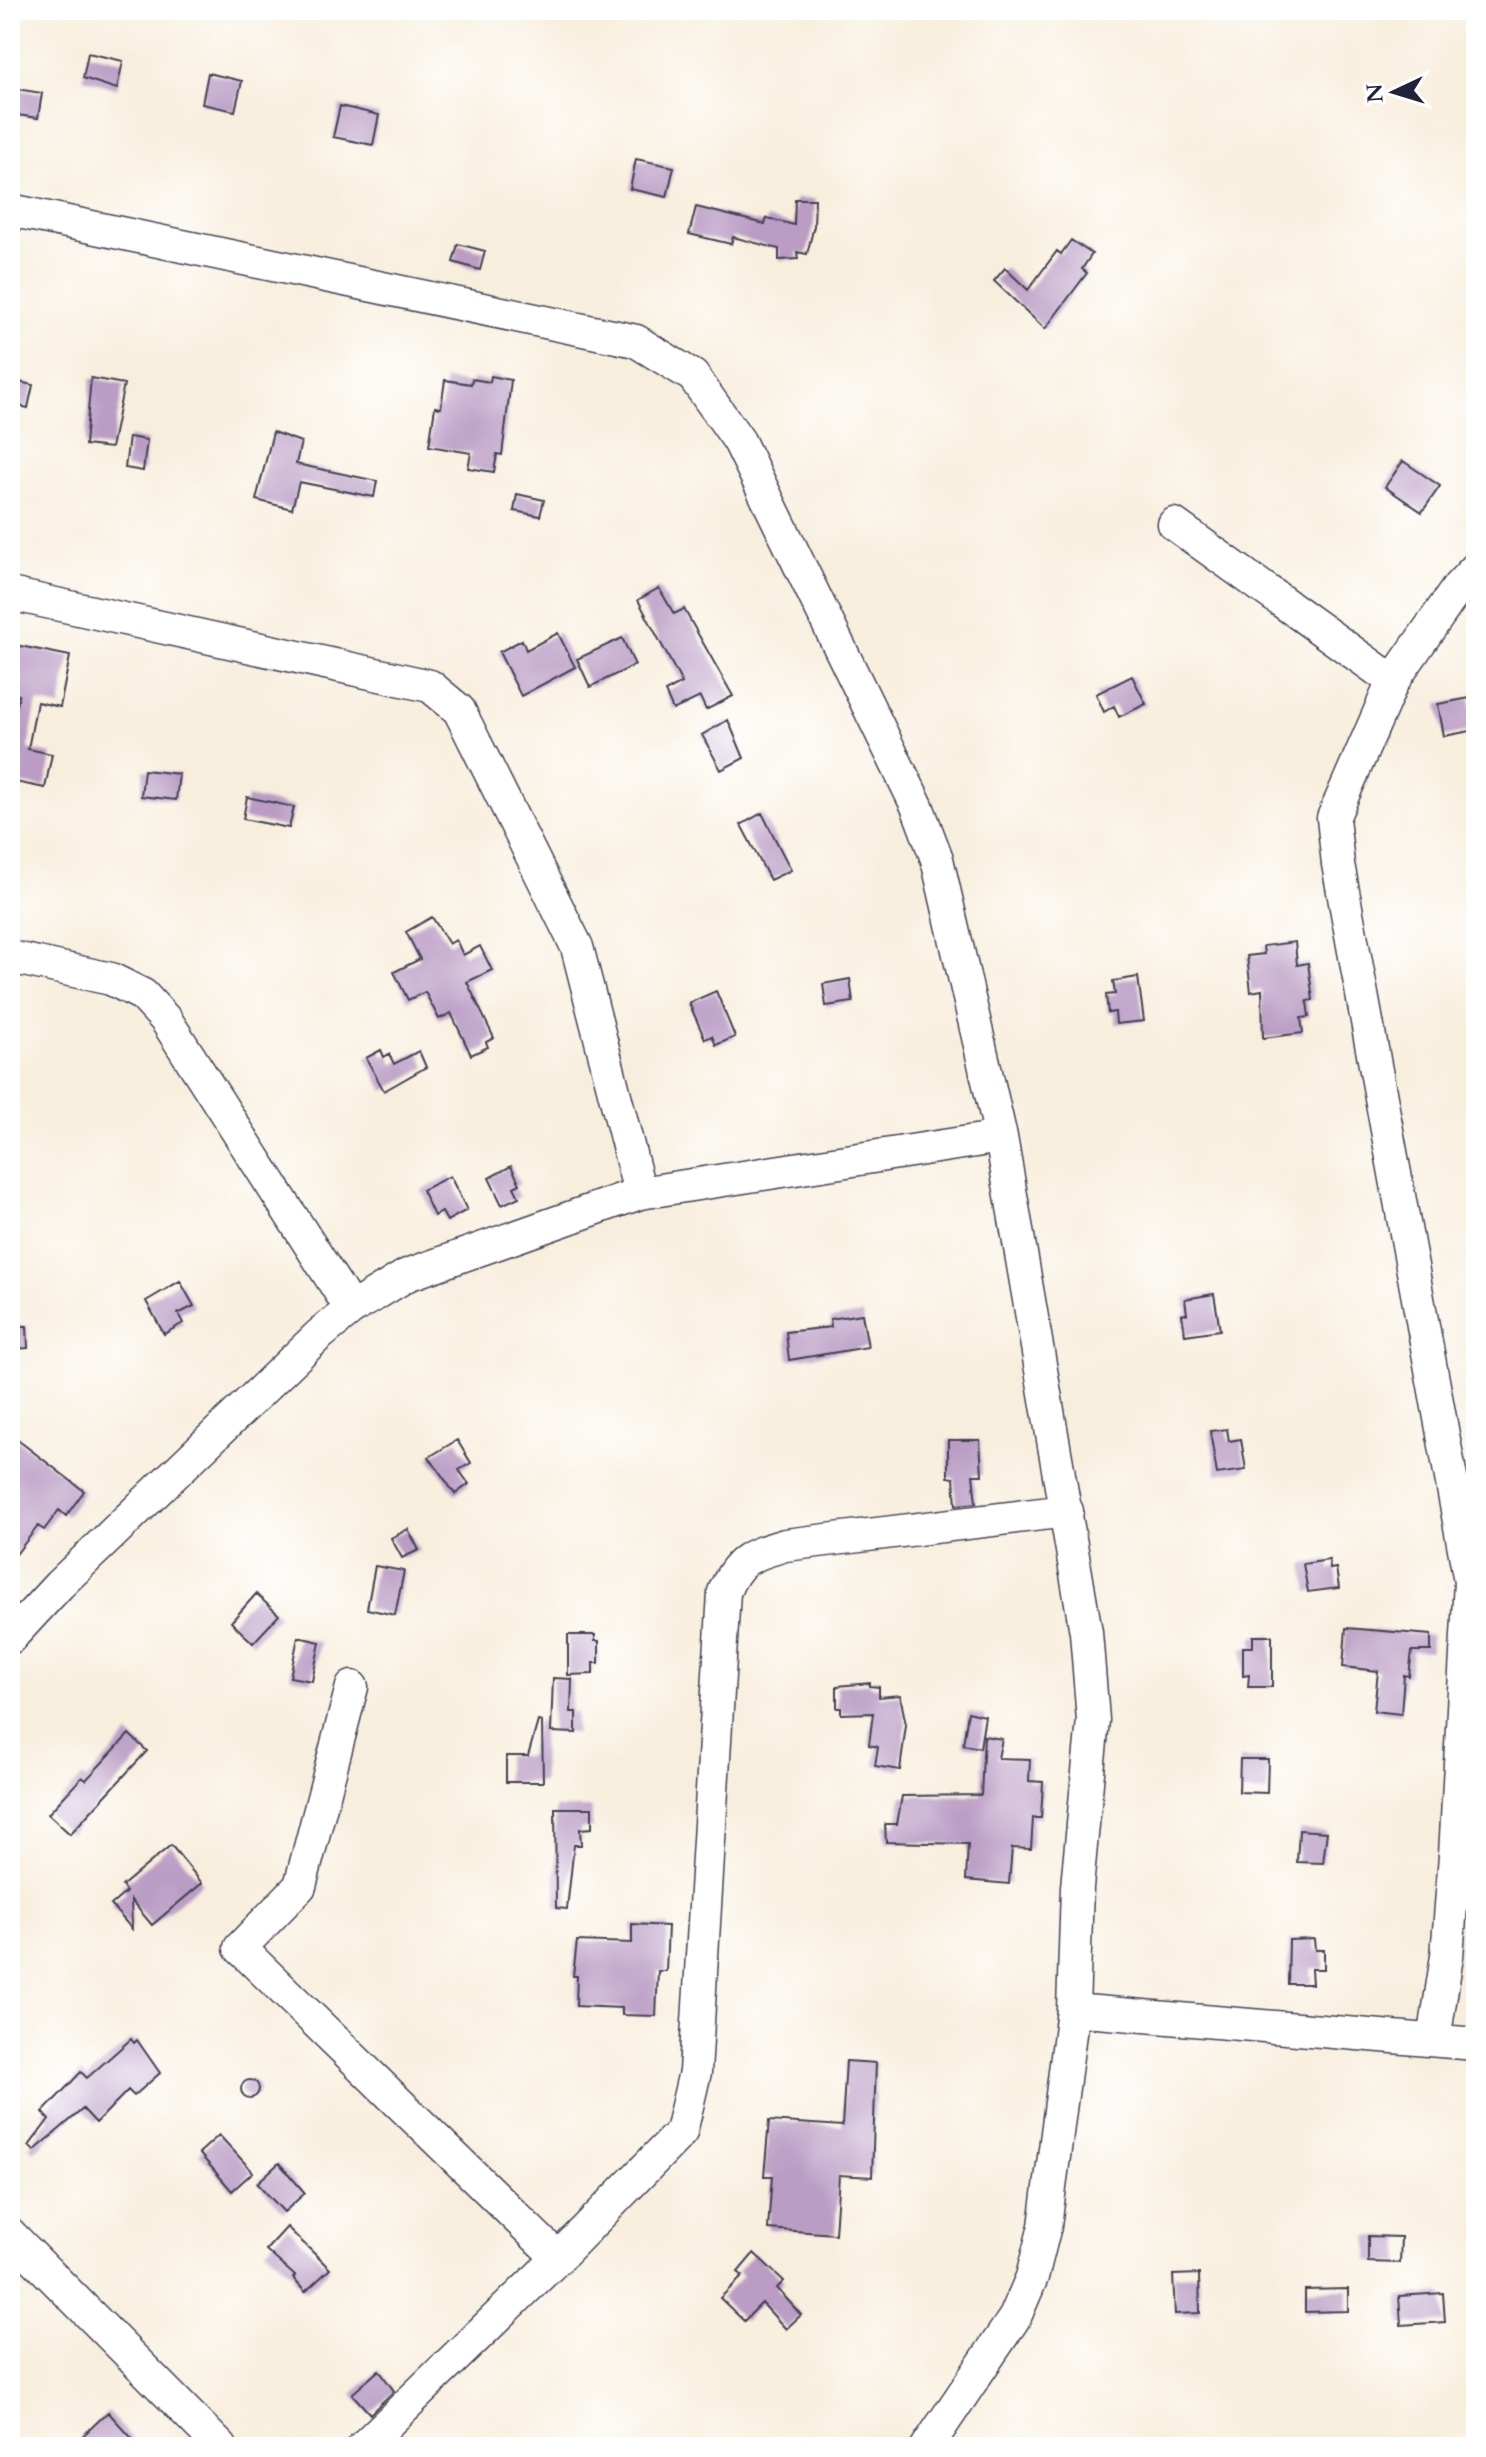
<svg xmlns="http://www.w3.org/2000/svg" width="1486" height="2457" font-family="Cardo,serif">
<rect width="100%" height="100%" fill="#fff"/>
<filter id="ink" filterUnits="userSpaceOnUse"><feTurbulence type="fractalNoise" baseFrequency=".0125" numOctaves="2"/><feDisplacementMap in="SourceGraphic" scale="16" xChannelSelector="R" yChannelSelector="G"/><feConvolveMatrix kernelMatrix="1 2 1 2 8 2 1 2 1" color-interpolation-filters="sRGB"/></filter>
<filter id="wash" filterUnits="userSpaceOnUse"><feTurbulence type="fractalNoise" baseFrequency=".006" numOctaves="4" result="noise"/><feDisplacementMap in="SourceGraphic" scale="32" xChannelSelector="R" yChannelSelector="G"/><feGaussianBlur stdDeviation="1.8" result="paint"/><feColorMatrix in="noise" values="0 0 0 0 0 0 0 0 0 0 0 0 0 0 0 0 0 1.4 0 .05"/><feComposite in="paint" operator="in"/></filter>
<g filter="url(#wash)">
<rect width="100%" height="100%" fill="#f8eedd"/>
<g id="blocks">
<!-- building -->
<path fill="#ba9cc5" d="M 88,53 L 123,61 L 117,89 L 83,78 Z
M 208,73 L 242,81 L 235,111 L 202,104 Z
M 10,88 L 42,93 L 38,118 L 10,114 Z
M 340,106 L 379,115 L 373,145 L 333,137 Z
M 636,159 L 674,167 L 667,197 L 630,189 Z
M 795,199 L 815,199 L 814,226 L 807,254 L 797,252 L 798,259 L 779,260 L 779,249 L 733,237 L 731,244 L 689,234 L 696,207 L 765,224 L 767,218 L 794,225 Z
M 1071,240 L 1092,254 L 1082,269 L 1087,273 L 1045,329 L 994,281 L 1005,268 L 1028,290 L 1057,251 L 1061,254 Z
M 458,244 L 485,251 L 480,270 L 453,262 Z
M 491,376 L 511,380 L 502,455 L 497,454 L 494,472 L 468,468 L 471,453 L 429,446 L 435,407 L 441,408 L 445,380 L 471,384 L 472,379 L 490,382 Z
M 91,378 L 124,384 L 111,448 L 85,445 Z
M 10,380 L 33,385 L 28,408 L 10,404 Z
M 273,432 L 301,442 L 296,464 L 377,481 L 374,497 L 299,482 L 292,509 L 256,500 Z
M 129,437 L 147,440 L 143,471 L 125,468 Z
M 1403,461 L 1440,486 L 1422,512 L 1385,487 Z
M 517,494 L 544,500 L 540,516 L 514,511 Z
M 659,588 L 674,614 L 684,609 L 733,696 L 706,710 L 700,697 L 673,710 L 665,692 L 682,683 L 638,600 Z
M 558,633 L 575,667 L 521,696 L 499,652 L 522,640 L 526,650 Z
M 622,638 L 635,665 L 590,687 L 577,659 Z
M 10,644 L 70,656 L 60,707 L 37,702 L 28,749 L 52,754 L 45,788 L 10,781 L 10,741 L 19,695 L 10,693 Z
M 1132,676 L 1146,704 L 1119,717 L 1114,706 L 1104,712 L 1096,694 Z
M 1470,698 L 1476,730 L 1444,736 L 1438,704 Z
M 728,720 L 744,758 L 721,770 L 702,735 Z
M 144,770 L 179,774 L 176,800 L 141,796 Z
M 247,797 L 294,807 L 289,828 L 243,819 Z
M 762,813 L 791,870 L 770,880 L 741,825 Z
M 432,917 L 449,944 L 456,940 L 463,955 L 480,946 L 492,970 L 467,982 L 494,1038 L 486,1042 L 488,1047 L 471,1055 L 451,1013 L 439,1019 L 425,992 L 408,1000 L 394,972 L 420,959 L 406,932 Z
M 1295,942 L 1297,965 L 1308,963 L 1313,1000 L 1307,1001 L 1309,1017 L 1301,1018 L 1303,1033 L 1263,1038 L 1262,990 L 1251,992 L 1247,956 L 1264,954 L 1263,946 Z
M 1138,977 L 1144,1021 L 1116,1024 L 1115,1012 L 1108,1013 L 1106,995 L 1115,994 L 1113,981 Z
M 850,979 L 853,1002 L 826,1006 L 823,984 Z
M 716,991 L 735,1037 L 716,1045 L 712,1036 L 705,1039 L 689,1003 Z
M 381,1050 L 384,1057 L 389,1054 L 394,1064 L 419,1051 L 426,1067 L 384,1091 L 366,1058 Z
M 511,1166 L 520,1184 L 514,1187 L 519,1197 L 502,1205 L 489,1178 Z
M 450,1176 L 467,1210 L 447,1221 L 442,1212 L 434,1216 L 422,1190 Z
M 180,1281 L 194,1306 L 178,1314 L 183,1323 L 164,1334 L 146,1301 Z
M 1214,1294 L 1220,1330 L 1185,1335 L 1182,1314 L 1187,1314 L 1185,1299 Z
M 862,1314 L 868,1347 L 789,1360 L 786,1332 L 831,1327 L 830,1319 Z
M 10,1326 L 27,1326 L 28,1348 L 10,1349 Z
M 1227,1429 L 1229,1441 L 1241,1439 L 1246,1470 L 1217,1474 L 1210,1431 Z
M 10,1434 L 84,1491 L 66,1516 L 59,1510 L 44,1530 L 38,1526 L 10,1562 Z
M 457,1440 L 471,1463 L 459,1470 L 469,1484 L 455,1494 L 429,1457 Z
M 948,1440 L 980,1440 L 982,1475 L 973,1475 L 976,1503 L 956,1505 L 954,1478 L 948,1477 Z
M 408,1529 L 419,1550 L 402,1558 L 391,1538 Z
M 1329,1560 L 1330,1569 L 1336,1568 L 1339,1588 L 1308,1592 L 1303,1564 Z
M 375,1566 L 404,1571 L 395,1615 L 367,1609 Z
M 256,1594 L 279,1615 L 253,1643 L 231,1622 Z
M 1346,1628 L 1431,1635 L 1431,1651 L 1412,1651 L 1409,1676 L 1404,1675 L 1401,1714 L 1374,1711 L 1378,1671 L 1343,1667 Z
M 568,1635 L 595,1635 L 595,1641 L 599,1641 L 599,1663 L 593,1663 L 593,1674 L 568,1675 Z
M 1253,1636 L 1272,1636 L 1272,1687 L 1248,1687 L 1249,1675 L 1243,1676 L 1243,1647 L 1253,1647 Z
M 298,1637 L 320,1642 L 312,1681 L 290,1677 Z
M 553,1678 L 572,1679 L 571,1712 L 576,1712 L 576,1733 L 551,1732 Z
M 870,1683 L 870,1686 L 879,1687 L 879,1697 L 900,1695 L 906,1725 L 900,1770 L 875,1766 L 878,1747 L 869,1745 L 873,1713 L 841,1714 L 841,1708 L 837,1708 L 837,1686 Z
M 968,1712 L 985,1716 L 980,1748 L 963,1745 Z
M 538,1721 L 542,1722 L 543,1782 L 506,1782 L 506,1756 L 528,1756 Z
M 129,1734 L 147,1751 L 70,1834 L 48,1814 L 82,1777 L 86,1780 Z
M 984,1736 L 1002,1739 L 998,1758 L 1030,1759 L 1029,1781 L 1043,1782 L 1041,1818 L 1033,1818 L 1031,1849 L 1012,1848 L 1009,1884 L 966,1880 L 968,1844 L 886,1842 L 885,1824 L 897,1824 L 902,1796 L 981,1795 Z
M 1240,1759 L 1268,1759 L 1267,1793 L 1239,1792 Z
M 555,1808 L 592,1808 L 592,1828 L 580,1829 L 581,1845 L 574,1845 L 567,1909 L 556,1908 Z
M 1299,1830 L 1327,1832 L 1323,1863 L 1297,1862 Z
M 171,1845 L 202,1883 L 152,1925 L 131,1900 L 132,1929 L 111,1905 L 126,1892 L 122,1886 Z
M 632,1924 L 668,1926 L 666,1971 L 658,1971 L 656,2016 L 622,2015 L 622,2008 L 576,2006 L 577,1976 L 573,1976 L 577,1941 L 632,1943 Z
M 1314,1939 L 1315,1950 L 1324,1950 L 1324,1969 L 1311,1969 L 1312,1984 L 1288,1984 L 1289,1940 Z
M 131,2039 L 134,2043 L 137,2040 L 160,2073 L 134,2096 L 128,2090 L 96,2123 L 83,2109 L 34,2151 L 29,2146 L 49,2119 L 43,2112 L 81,2072 L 87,2078 Z
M 846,2061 L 876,2063 L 872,2177 L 839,2175 L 835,2234 L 768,2229 L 772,2176 L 764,2176 L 769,2121 L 842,2126 Z
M241 2089a9 9 0 1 1 18 0a9 9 0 1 1-18 0Z
M 219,2135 L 253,2172 L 232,2191 L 199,2153 Z
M 279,2163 L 305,2193 L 284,2212 L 257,2183 Z
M 287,2227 L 330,2269 L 305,2292 L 293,2278 L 295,2276 L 266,2250 Z
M 1368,2236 L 1401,2237 L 1400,2263 L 1368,2262 Z
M 754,2253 L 784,2281 L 777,2288 L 801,2315 L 786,2329 L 762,2303 L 744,2321 L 720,2298 L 743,2276 L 738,2272 Z
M 1199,2274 L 1200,2313 L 1175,2314 L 1173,2275 Z
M 1348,2289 L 1348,2311 L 1305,2312 L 1305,2290 Z
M 1443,2293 L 1445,2322 L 1401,2325 L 1399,2296 Z
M 379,2370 L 394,2391 L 370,2414 L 352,2394 Z
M 108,2412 L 140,2447 L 71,2447 Z"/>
</g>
</g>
<g filter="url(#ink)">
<use href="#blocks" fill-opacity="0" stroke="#424153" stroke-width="2"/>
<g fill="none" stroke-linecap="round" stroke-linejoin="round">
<!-- minor casing -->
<g stroke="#424153" stroke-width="35">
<path id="minor" d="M 10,210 L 636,341 L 693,376 L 739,441 L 917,806 L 937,859 L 1001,1137 L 1086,1632 L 1093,1720 L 1077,1887 L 1073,2010 L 1045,2226 L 1032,2277 L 1015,2317 L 927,2447
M 1174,524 L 1393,681
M 10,594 L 430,686 L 459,710 L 577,947 L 640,1193
M 10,957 L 111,979 L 143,995 L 166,1020 L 351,1309
M 10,1638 L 59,1585 L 318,1336 L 351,1309 L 407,1275 L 640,1193 L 1001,1137
M 352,1687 L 300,1886 L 240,1948 L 558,2258
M 1073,2010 L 1476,2044
M 1434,2040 L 1447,1956 L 1455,1855 L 1470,1581 L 1338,864 L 1333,818 L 1393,681 L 1459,586 L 1476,568
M 10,2234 L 221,2447
M 363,2447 L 558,2258 L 681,2132 L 695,2072 L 724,1592 C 738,1558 751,1555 785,1545 L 1067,1511"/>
</g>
<!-- minor -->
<use href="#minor" stroke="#fff" stroke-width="32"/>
</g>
</g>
<!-- margin -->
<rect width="1486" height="2457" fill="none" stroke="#fff" stroke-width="40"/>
<!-- north arrow -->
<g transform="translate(1394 92) rotate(266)" stroke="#ffffff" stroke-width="6" paint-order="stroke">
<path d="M0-6L14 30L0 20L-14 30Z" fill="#22223b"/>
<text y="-12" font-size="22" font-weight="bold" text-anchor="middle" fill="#22223b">N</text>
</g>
</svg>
